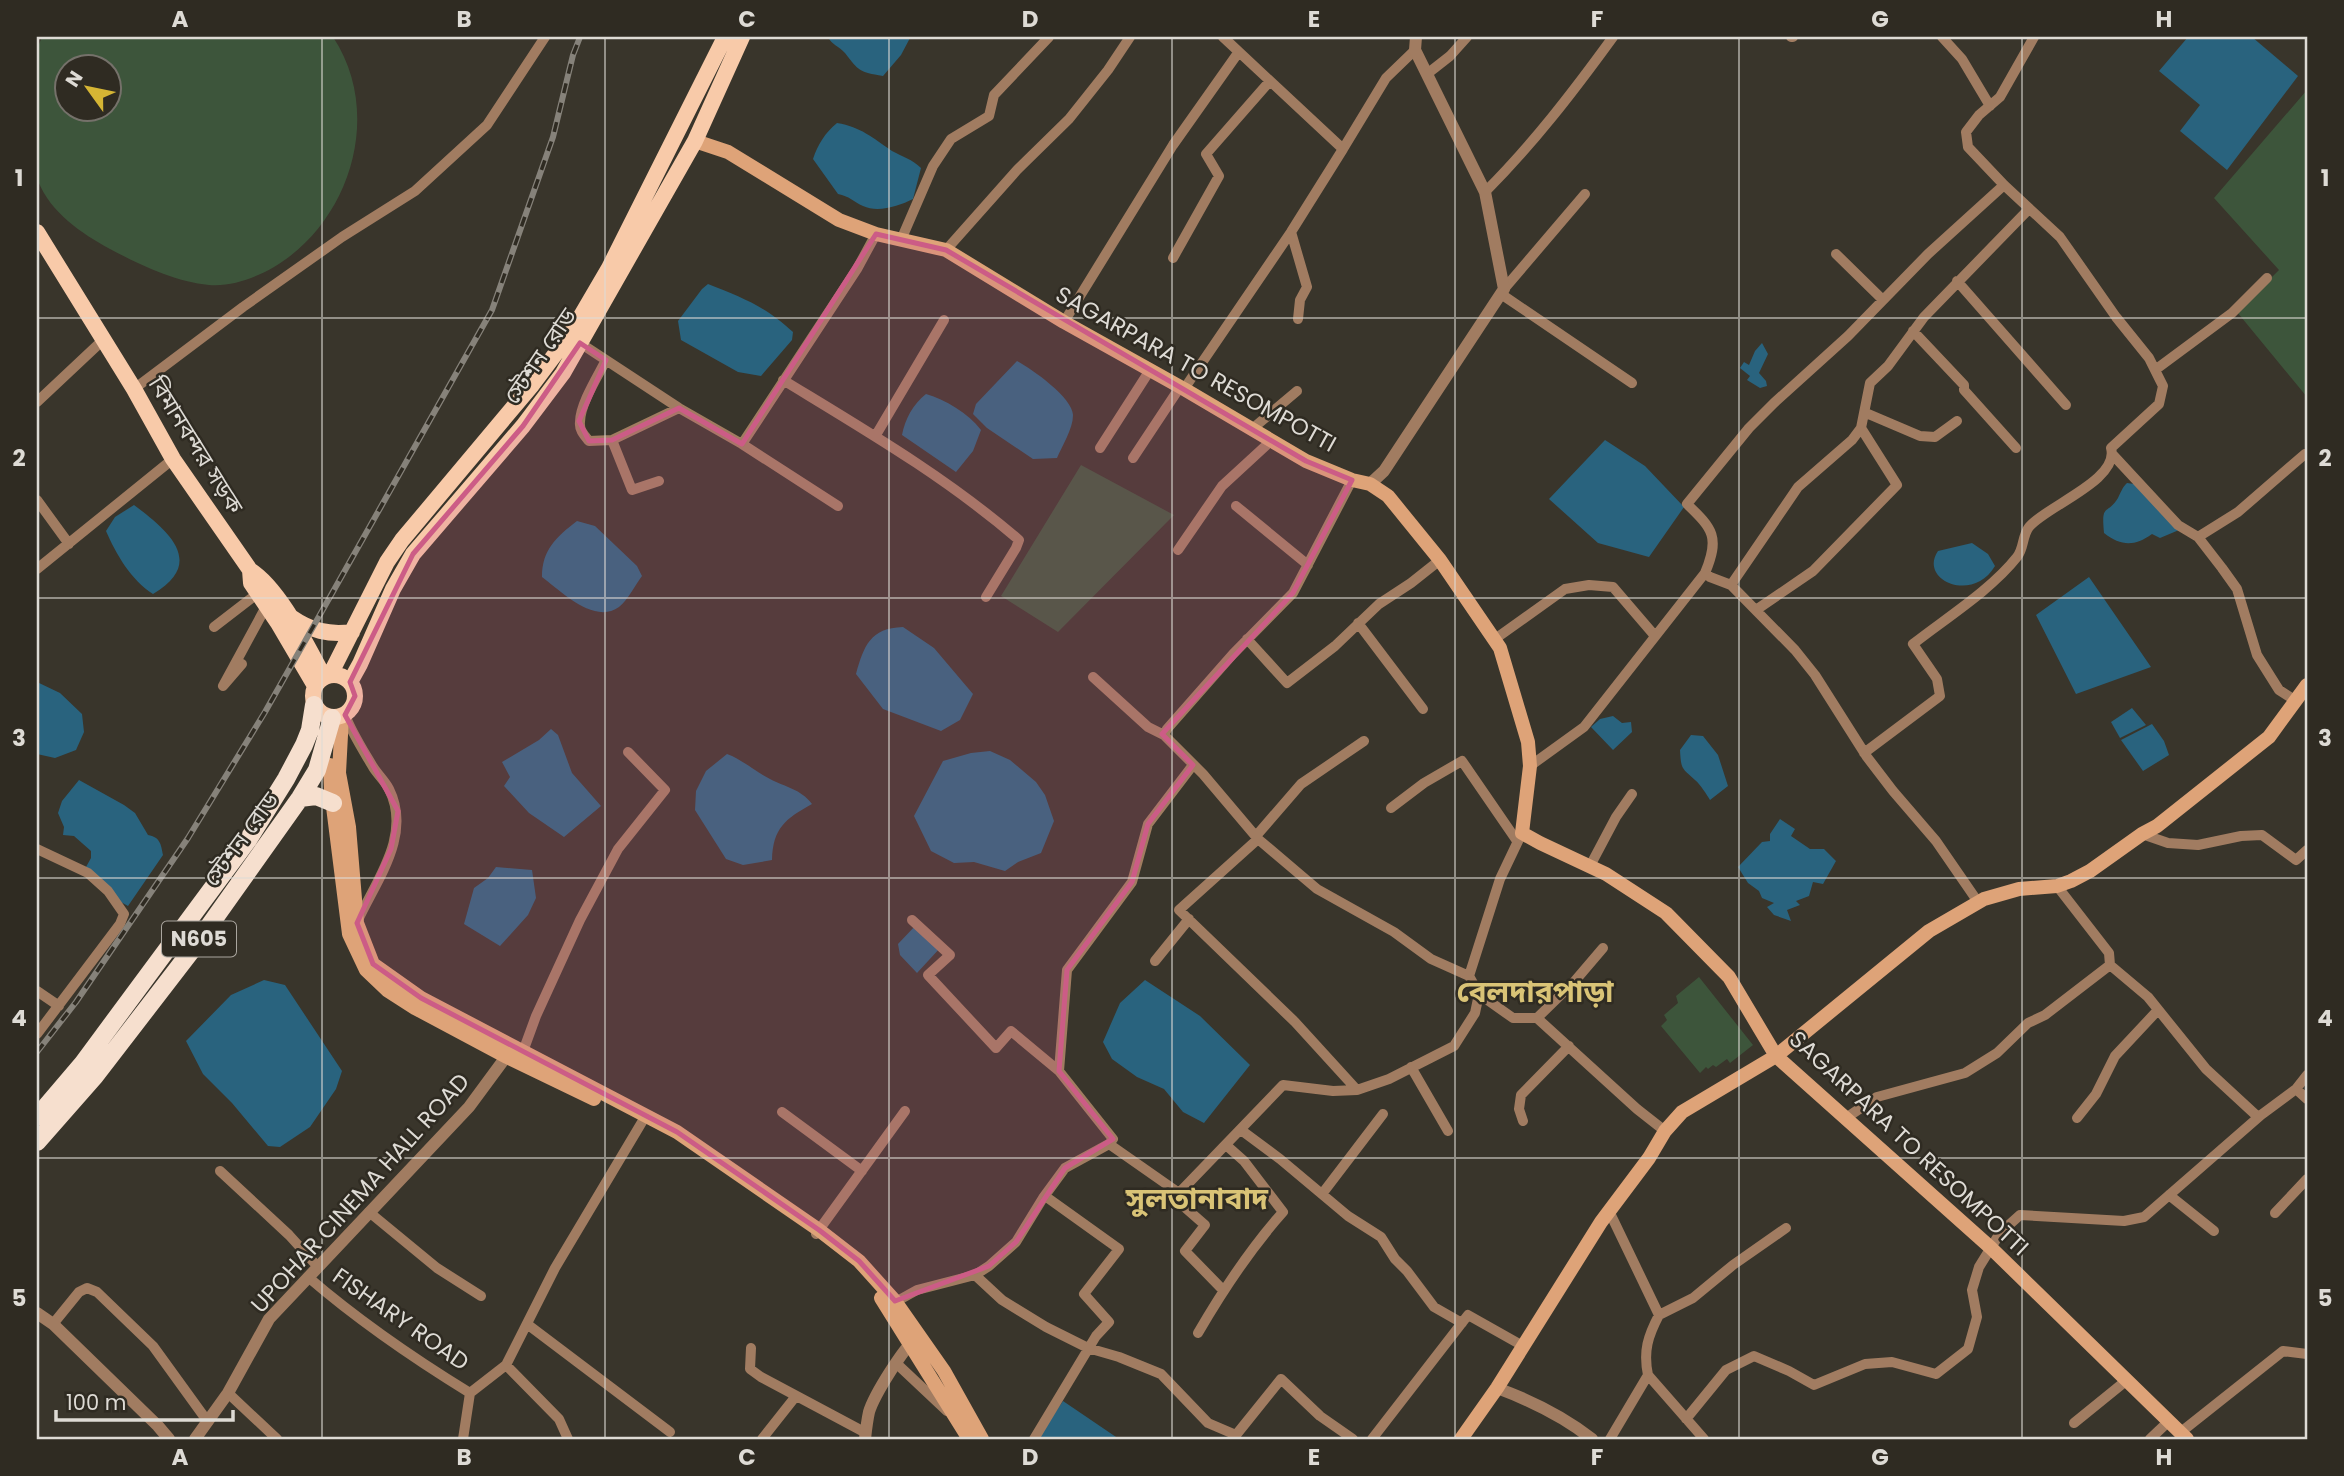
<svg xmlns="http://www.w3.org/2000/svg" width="2344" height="1476" font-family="Poppins,'Noto Sans Bengali',sans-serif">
<rect width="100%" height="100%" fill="#39352b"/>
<!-- green -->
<path fill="#3d553b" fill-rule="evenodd" d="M 42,37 L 333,37 C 384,114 350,222 274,267 C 255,278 231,287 209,285 C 176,282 138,264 110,249 C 81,233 51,213 38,181 C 34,170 37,155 37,144 C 37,112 37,80 37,49 ZM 66,66 L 108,66 L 108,108 L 66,108 Z
M 2307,90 L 2307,397 L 2237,312 L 2279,270 L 2214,198 Z
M 1081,465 L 1174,515 L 1058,632 L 1001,596 Z
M 1699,977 L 1753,1045 L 1730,1063 L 1727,1059 L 1716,1067 L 1713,1065 L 1708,1069 L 1706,1067 L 1700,1073 L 1661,1026 L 1667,1020 L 1664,1015 L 1678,1003 L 1676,996 Z"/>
<!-- water -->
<path fill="#29637e" d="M 828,37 L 910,37 L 910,38 L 901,55 L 883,76 C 859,72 859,71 845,53 C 839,46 832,45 828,37 Z
M 2188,37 L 2252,37 L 2298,76 L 2227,170 L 2180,131 L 2200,105 L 2159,71 Z
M 837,123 C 861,127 873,138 892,151 C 903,157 912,159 921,168 L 913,199 C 899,206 878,213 863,206 C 854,202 849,196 838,194 L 813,159 C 818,144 825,133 837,123 Z
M 708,284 C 743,298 765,306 793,332 L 792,340 L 761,376 L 738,372 L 681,340 L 678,321 L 702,289 Z
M 1762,343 L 1768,354 L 1759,373 L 1766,381 L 1767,386 L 1760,388 L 1747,380 L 1750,376 L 1740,368 L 1744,362 L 1749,365 L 1755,351 Z
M 1017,361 C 1032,369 1073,398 1073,415 C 1073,429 1062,446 1057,458 L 1033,459 L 987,428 L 973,414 L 976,404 Z
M 926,394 C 946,400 968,413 981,430 L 973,451 L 956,472 L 902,435 C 905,419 913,404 926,394 Z
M 1605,440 L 1645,466 L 1684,507 L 1649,557 L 1598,543 L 1549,499 Z
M 2127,483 L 2134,484 L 2179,530 L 2160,538 L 2152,534 C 2134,547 2121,546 2104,533 C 2101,502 2107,516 2118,498 C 2121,492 2122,488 2127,483 Z
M 134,505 C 169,531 206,563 153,594 C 131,580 116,554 106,531 L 115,517 Z
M 577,521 L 595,526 L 637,566 L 642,576 C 635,585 628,600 619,607 C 594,625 561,591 542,577 C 542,550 556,537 577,521 Z
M 1972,543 L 1988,554 L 1995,566 C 1973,604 1918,580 1938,551 Z
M 2089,577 L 2151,667 L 2076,694 L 2036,615 Z
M 903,627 L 934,648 L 973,694 L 960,720 L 941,731 L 883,709 L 856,674 C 864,646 870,628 903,627 Z
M 37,682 L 60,693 L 82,714 L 84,732 L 76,750 L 55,758 L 37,754 Z
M 2132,708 L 2146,725 L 2120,738 L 2111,722 Z
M 1613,716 L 1622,723 L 1631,722 L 1632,732 L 1613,750 L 1591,727 L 1600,719 Z
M 2152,724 L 2164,741 L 2169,755 L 2143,771 L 2121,740 Z
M 551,729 L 558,735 L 572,773 L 601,806 L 564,837 L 529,813 L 504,786 L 510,777 L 502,762 L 539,740 Z
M 1691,735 L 1703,736 L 1718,755 L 1728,786 L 1710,800 C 1706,794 1701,785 1695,780 C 1682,768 1681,770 1680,750 Z
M 990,751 L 1010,760 L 1036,782 L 1045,795 L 1054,821 L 1041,853 L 1018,862 L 1005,871 L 974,862 L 954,863 L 931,851 L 914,816 L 943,761 L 971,753 Z
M 727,754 C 743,760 754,771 770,779 C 785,787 801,789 812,804 C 785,819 773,828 772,860 L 743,865 L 726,859 L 695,810 L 696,791 L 706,771 Z
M 79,780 L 124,805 L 135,813 L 148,835 C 160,837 161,844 163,855 L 128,906 L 119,901 L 86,867 L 91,858 L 91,851 L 74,836 L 63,835 L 64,827 L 58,813 L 62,801 Z
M 1780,819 L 1795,829 L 1791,836 L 1810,849 L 1824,849 L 1836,861 L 1823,884 L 1813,882 L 1809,896 L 1796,901 L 1800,905 L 1787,910 L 1791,921 L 1774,915 L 1767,907 L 1774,903 L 1762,898 L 1759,891 L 1748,883 L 1738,867 L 1762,842 L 1770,841 L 1770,834 Z
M 496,867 L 532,870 L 536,898 L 528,915 L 500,946 L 464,924 L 474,888 L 488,878 Z
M 916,925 L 940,948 L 917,973 L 900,955 L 898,944 Z
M 264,980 L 285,985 L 342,1071 L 336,1089 L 310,1127 L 280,1147 L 268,1146 L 232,1103 L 203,1074 L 186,1041 L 231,995 Z
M 1145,980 L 1200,1016 L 1250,1065 L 1204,1123 L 1183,1112 L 1164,1089 L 1137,1077 L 1112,1059 L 1103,1042 L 1120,1003 Z
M 1063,1401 L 1119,1439 L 1037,1439 Z"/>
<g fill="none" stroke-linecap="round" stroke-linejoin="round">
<!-- minor -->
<path stroke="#a17c61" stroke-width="10" d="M 1223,37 L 1343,149 L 1386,78 L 1415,50
M 1791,37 L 1793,37
M 1942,37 L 1962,59 L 1990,106
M 1427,74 L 1450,56 L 1467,37
M 1485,192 C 1533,144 1573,92 1613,37
M 1291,232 L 1307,287 L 1300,300 L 1298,319
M 901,240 L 933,166 L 951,139 L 989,116 L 994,95 L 1049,37
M 946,250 L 1017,170 L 1069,119 L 1108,70 L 1130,37
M 1836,254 L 1883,300
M 1173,258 L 1219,176 L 1206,154 L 1269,82
M 1957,281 L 2066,405
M 1504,289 L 1585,194
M 1501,294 L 1632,383
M 1064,322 L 1173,145 L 1238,53
M 1913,331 L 1964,385 L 1964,390 L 2016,448
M 580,343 L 679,408 L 742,444 L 857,269 L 876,234
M 606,360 C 598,376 580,404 580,422 C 579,430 584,435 589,441 L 612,440
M 2155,370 L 2232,313 L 2267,278
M 783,380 C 865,430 946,477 1019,540 L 1016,548 L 986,597
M 134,389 L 243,307 L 342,237 L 415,191 L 487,125 L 545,37
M 1184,389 L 1291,232 L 1343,149
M 37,402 L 103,340
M 1866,413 L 1920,436 L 1935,437 L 1957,421
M 1252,429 L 1297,391
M 876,435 L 944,320
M 742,444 L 838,506
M 1100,448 L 1150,370
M 2113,455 L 2178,525 L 2198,537 L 2222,568 L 2237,589 L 2257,655 L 2279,690 L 2296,701
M 1133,458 L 1180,387
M 1352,480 L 1293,593 L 1233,654 L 1167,729 L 1164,735 L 1203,774 L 1258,839 L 1317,889 L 1394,932 L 1431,959 L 1469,976
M 659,481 L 632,490 L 612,440 L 679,408
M 37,500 L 69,544
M 1236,506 L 1308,565
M 2198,537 L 2238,512 L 2305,454
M 1178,550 L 1222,486 L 1271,441
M 37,569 L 173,459
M 1731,585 L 1798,487 L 1852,440 L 1861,428 L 1870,383 L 1888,366 L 1924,317 L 2029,209
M 1756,610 L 1813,571 L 1897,485 L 1861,428
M 1358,623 L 1423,709
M 214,627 L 262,590
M 1247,639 L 1287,683 L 1335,646 L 1379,604 L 1411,583 L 1440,560
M 1495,639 L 1565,589 L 1589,585 L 1613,587 L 1655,636
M 242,664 L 223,686 L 268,603
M 1093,677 L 1148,727 L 1164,735
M 345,715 C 352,733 363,750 373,767 C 378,775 385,781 389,789 C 412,835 377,879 358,920
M 1864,753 L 1940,696 L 1937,679 L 1913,644 C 1946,618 1991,590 2017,557 C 2024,549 2022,536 2029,527 C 2046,506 2120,480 2111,448 L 2159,404 L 2163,386 L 2149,358 L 2116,317 L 2060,237 L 2004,185 L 1968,147 L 1966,132 L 1979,115 L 2000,97 L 2034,37
M 1530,766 L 1584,727 L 1705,573
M 1391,808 L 1424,783 L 1462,761 L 1517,841
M 2142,834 L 2168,843 L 2198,845 L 2241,836 L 2262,835 L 2296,860 L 2307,850
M 1256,836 L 1301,784 L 1364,741
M 1258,839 L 1179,910 L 1295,1022 L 1357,1090
M 37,849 L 88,873 L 108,891 L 124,914 L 120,924 L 37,1034
M 1590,866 L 1616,817 L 1632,794
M 1978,902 L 1936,841 L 1893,791 L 1867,757 L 1815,675 L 1795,650 L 1731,585 L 1710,577 L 1705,573 C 1720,537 1713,529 1687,504 L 1749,428 L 1774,403 L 1848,336 L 1928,254 L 2004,185
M 912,920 L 950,955 L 928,975 L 996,1048 L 1011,1031 L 1059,1071
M 1155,961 L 1189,919
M 2110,965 L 2148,997 L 2206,1069 L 2258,1117
M 37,991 L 59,1006
M 1479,994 L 1469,976 L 1500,879 L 1520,837
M 1537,1018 L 1574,982 L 1603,948
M 521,1057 L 536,1016 L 580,920 L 618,849 L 665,790 L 628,752
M 1411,1067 L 1448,1131
M 2296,1089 L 2307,1099
M 782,1112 L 862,1171
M 1846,1118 L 1877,1097 L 1965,1073 L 1997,1053 L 2028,1023 L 2045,1015 L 2110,965 L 2109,953 L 2057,886
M 2077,1118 L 2096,1094 L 2115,1056 L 2158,1010
M 1523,1121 L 1519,1109 L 1521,1095 L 1569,1046
M 1241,1130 L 1280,1159 L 1348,1216 L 1381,1237 L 1395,1259 L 1407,1271 L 1434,1307 L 1462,1323
M 1109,1144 L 1113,1139 L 1059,1071 L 1067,970 L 1132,882 L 1148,824 L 1193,765
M 220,1171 L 289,1235 L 318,1267
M 1179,1193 L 1181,1204 L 1205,1225 L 1185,1251 L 1223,1290
M 1322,1194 L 1383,1114
M 2169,1195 L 2214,1231
M 1609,1211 L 1659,1315 C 1648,1336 1643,1351 1648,1375 L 1610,1439
M 369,1212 L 437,1268 L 481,1296
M 2275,1213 L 2307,1179
M 816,1234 L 905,1111
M 975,1275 L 1002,1300 L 1046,1327 L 1088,1348 L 1119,1357 L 1161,1374 L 1208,1423 L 1236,1435 L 1281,1379 L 1320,1416 L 1353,1439
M 308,1277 C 359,1321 413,1358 470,1393
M 890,1305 L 917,1290 L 975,1275 L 989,1266 L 1016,1242 L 1043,1198 L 1065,1168 L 1109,1144 L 1179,1193 L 1283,1085 L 1333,1091 L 1357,1090 L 1389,1079 L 1454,1046 L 1475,1013 L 1479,994 L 1513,1018 L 1537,1018 L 1637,1109 L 1665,1131
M 1659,1315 L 1693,1298 L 1733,1265 L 1786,1228
M 53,1324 L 79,1292 L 87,1288 L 97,1292 L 153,1346 L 208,1422
M 527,1324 L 670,1432
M 1198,1333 C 1223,1290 1250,1249 1283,1212 L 1244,1161 L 1226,1145
M 751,1348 L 750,1369 L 761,1377 L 866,1433
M 896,1363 L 947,1411
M 1648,1375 L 1704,1439
M 228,1393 L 277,1439
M 1686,1419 L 1726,1370 L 1754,1356 L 1789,1371 L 1814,1385 L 1865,1364 L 1892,1362 L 1936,1374 L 1968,1349 L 1977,1317 L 1972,1290 L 1979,1267 L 2000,1233 L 2020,1215 L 2124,1221 L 2144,1217 L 2261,1115 L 2296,1089 L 2307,1075
M 2074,1423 L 2127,1380
M 2181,1432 L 2283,1351 L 2307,1354
M 463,1439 L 470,1393 L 506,1365
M 568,1439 L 559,1419 L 506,1365 L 555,1268 L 642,1122
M 762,1439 L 796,1396
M 1034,1439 L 1096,1336 L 1109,1322 L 1084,1294 L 1119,1249 L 1045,1196
M 1372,1439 L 1468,1315 L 1523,1346
M 2150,1439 L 2169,1421"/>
<!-- tertiary -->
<path stroke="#a17c61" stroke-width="12" d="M 1370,484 L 1384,471 L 1504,289 L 1485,192 L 1415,50 L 1416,37
M 37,1313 L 53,1324 L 158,1426 L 169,1439
M 1497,1388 C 1532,1401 1563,1416 1592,1439
M 195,1439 L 228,1393 L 269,1319 L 469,1107 L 511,1050
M 865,1439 C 866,1430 867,1421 869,1412 C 874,1395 903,1349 916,1338"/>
<!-- secondary -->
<path stroke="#dea378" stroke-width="14" d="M 695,141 L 728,152 L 839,220 L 876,234 L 946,250 L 1064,322 L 1184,389 L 1306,461 L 1352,480 L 1370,484 L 1388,496 L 1440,560 L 1500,648 L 1528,742 L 1530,766 L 1522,833 L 1540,843 L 1606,874 L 1666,913 L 1729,977 L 1776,1056 L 1991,1248 L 2187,1439
M 342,716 L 339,773 L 349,827 L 357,923 L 373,964 L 421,998 L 677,1132 L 819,1230 L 859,1261 L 895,1301 L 944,1371 L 982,1439
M 330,765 L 331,791 L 349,934 L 366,970 L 387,990 L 415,1008 L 507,1057 L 594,1099
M 881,1298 L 969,1439
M 1461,1439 L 1497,1388 L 1601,1222 L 1649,1158 L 1665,1131 L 1682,1112 L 1776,1056 L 1929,931 L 1984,899 L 2019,889 L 2057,886 L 2071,881 L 2090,871 L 2142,834 L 2157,826 L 2269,737 L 2307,685"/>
<!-- primary -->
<path stroke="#f8caa9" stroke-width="16" d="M 37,232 L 134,389 L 173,459 L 250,570 C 280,589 307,646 324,677
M 250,570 L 251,583 L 278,623 L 315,686
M 291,617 C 311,631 329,635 352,632
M313 696a21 21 0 1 1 42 0a21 21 0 1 1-42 0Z
M 330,675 L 387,562 L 402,540 L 532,385 L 571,333 L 609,268 L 725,37
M 350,682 L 360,664 L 393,589 L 413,554 L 523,426 L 563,373 L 695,141 L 742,37"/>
<!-- trunk -->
<path stroke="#f6dfce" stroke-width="18" d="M 300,798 L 316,796 L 333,803
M 37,1117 L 83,1063 L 248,840 L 286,779 L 304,745 L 310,730 L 314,705
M 37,1142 L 95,1076 L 192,950 L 300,798 L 317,770 L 332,718"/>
<!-- rail casing -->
<g stroke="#86827a" stroke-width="6">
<path id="rail" d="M 37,1052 L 76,1002 L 188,838 L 265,712 L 492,310 L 553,137 L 573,55 L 580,37"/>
</g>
<!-- rail -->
<use href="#rail" stroke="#2f2b22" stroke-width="3.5" stroke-dasharray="10" stroke-linecap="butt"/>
</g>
<!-- marked area -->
<path fill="#cc5c86" fill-opacity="0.2" stroke="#cc5c86" stroke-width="5" stroke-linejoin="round" d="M 876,234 L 946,250 L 1306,461 L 1352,480 L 1293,593 L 1162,734 L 1193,765 L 1148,824 L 1132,882 L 1067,970 L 1059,1071 L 1113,1139 L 1065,1168 L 1016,1242 L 989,1266 L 895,1301 L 859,1261 L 819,1230 L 677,1132 L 421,998 L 373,964 L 357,923 L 391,849 L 398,811 L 345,715 L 355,696 L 350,682 L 413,554 L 523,426 L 580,343 L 606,360 L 579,421 L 589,441 L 612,440 L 679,408 L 742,444 Z"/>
<!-- grid -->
<path fill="none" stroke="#dedbd5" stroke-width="2" stroke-opacity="0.55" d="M 322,37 L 322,1439M 605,37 L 605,1439M 889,37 L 889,1439M 1172,37 L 1172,1439M 1455,37 L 1455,1439M 1739,37 L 1739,1439M 2022,37 L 2022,1439M 37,318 L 2307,318M 37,598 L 2307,598M 37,878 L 2307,878M 37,1158 L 2307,1158"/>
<g text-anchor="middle" stroke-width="5" stroke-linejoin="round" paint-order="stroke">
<!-- shield labels -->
<rect fill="#2f2b22" stroke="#aaa69f" stroke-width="2" x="162" y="921.5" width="74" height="35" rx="5"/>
<g font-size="21" font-weight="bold" fill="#dedbd5">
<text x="199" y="946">N605</text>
</g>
<!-- street labels -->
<g font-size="23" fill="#dedbd5" stroke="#2f2b22">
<text transform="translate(540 356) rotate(-56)" y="8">স্টেশন রোড</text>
<text transform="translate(1196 369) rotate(29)" y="8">SAGARPARA TO RESOMPOTTI</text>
<text transform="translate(196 445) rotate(58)" y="8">বিমানবন্দর সড়ক</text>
<text transform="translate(241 839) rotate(-54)" y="8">স্টেশন রোড</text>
<text transform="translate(1909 1143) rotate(43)" y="8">SAGARPARA TO RESOMPOTTI</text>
<text transform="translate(360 1193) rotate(-48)" y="8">UPOHAR CINEMA HALL ROAD</text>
<text transform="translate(401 1319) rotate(35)" y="8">FISHARY ROAD</text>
</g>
<!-- district labels -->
<g font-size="30" font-weight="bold" fill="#d9c376" stroke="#2f2b22">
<text x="1535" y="1002">বেলদারপাড়া</text>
<text x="1197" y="1209">সুলতানাবাদ</text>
</g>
</g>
<!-- border -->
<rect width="2344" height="1476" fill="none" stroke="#2f2b22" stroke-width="77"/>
<!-- north arrow -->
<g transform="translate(88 88) rotate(303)"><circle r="33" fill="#2f2b22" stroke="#75716a" stroke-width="2"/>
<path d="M0-5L12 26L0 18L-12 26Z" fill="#d5b534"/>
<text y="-10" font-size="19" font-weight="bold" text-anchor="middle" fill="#dedbd5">N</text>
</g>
<!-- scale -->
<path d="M56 1410v10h177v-10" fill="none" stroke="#dedbd5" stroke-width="3.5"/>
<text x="66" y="1410" font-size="21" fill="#dedbd5" stroke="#2f2b22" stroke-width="5" paint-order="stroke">100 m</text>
<rect x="38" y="38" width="2268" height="1400" fill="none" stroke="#dedbd5" stroke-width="2.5"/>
<g font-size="23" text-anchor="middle" font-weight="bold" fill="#dedbd5">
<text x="180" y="27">A</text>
<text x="464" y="27">B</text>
<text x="747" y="27">C</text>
<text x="1030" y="27">D</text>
<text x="1314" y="27">E</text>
<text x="1597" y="27">F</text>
<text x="1880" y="27">G</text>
<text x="2164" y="27">H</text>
<text x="19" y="186">1</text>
<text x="2325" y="186">1</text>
<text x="19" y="466">2</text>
<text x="2325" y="466">2</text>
<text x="19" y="746">3</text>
<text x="2325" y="746">3</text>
<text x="19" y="1026">4</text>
<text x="2325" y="1026">4</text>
<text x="19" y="1306">5</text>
<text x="2325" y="1306">5</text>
<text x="180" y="1465">A</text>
<text x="464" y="1465">B</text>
<text x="747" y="1465">C</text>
<text x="1030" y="1465">D</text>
<text x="1314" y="1465">E</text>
<text x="1597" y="1465">F</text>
<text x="1880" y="1465">G</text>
<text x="2164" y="1465">H</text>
</g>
</svg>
